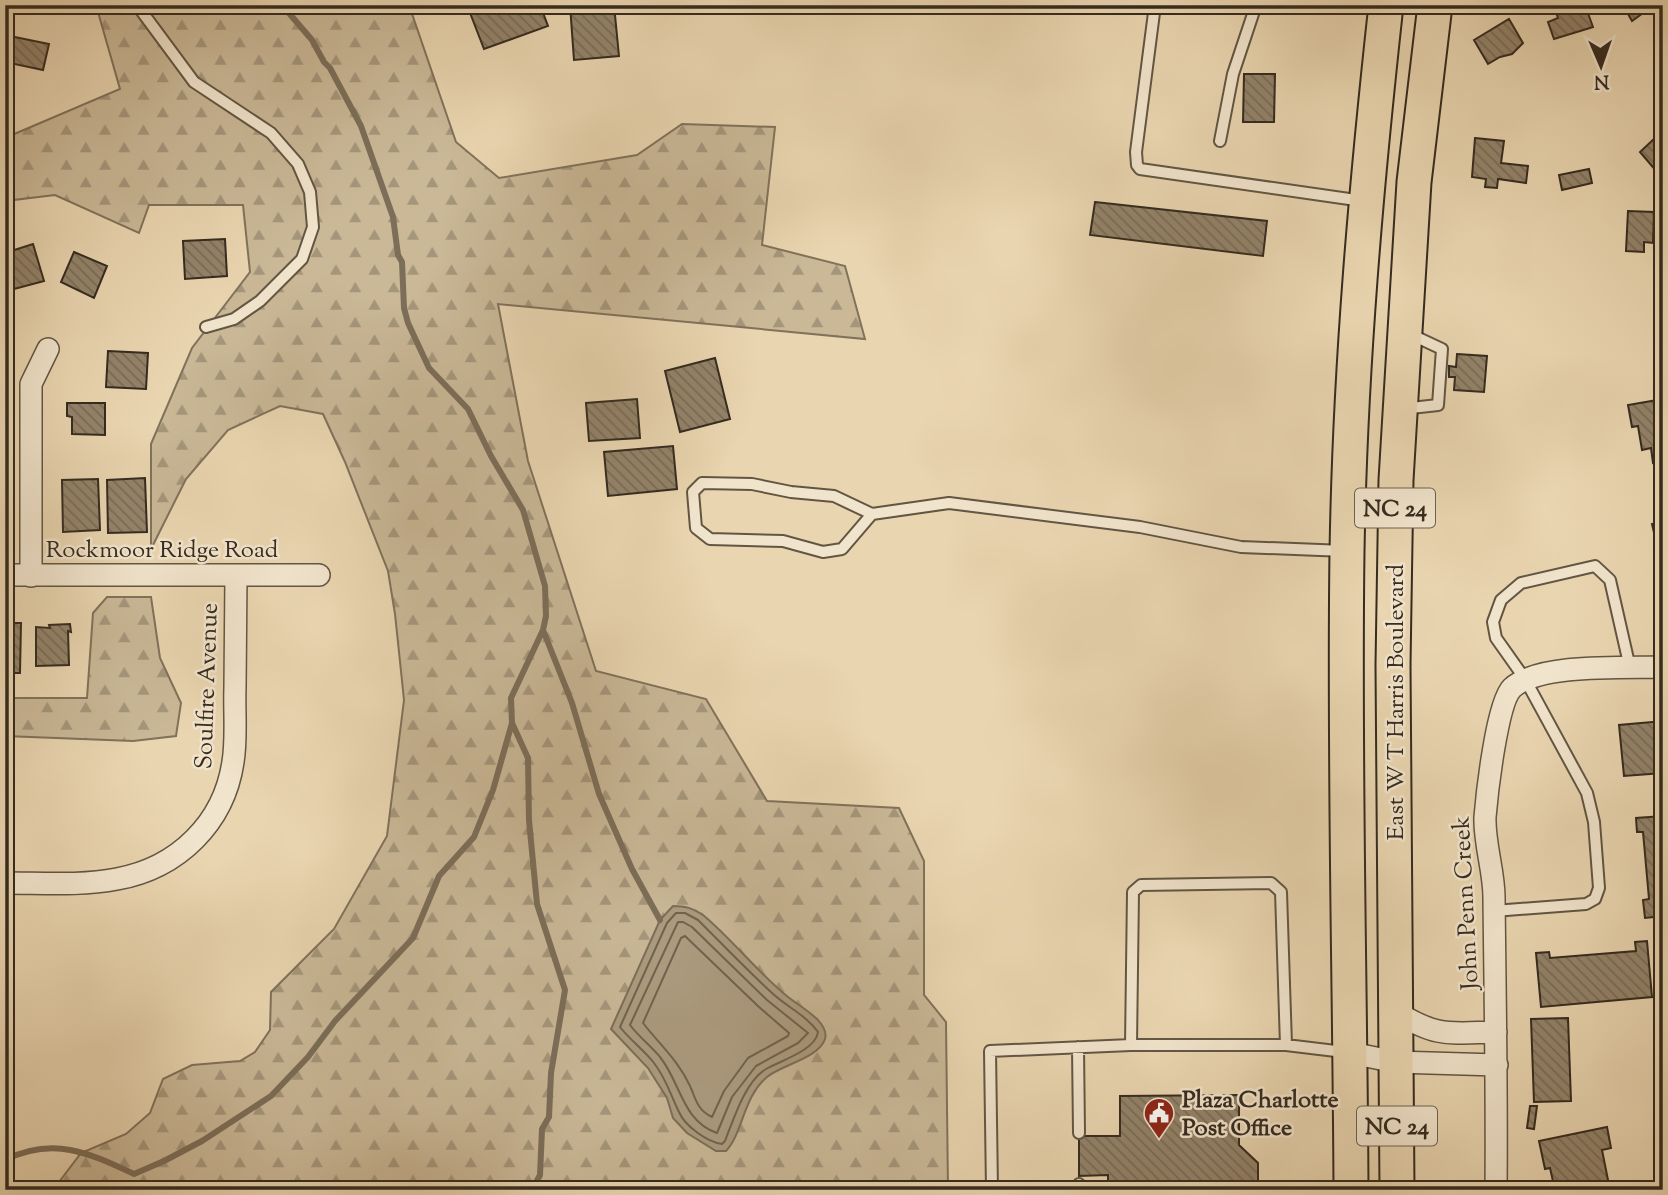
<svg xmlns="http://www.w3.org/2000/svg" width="1668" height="1195" font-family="'Sorts Mill Goudy',serif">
<defs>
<pattern id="forest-firs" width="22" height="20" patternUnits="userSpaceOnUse" patternTransform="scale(1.75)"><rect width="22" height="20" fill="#cab897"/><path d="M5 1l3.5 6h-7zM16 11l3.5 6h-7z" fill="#a5967b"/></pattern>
<pattern id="building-back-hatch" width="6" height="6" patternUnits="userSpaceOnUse" patternTransform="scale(1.75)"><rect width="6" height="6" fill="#93836a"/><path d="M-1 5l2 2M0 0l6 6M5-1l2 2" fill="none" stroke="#796b57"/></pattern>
</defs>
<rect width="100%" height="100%" fill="#e9d5b0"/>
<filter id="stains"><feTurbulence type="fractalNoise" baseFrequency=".00286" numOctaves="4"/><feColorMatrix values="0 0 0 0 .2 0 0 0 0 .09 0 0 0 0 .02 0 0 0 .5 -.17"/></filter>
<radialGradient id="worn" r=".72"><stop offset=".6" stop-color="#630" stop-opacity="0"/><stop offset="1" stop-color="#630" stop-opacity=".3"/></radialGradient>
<!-- forest -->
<path fill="url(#forest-firs)" stroke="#80725b" stroke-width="2" d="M 96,5 L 409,5 L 456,142 L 499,178 L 637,155 L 682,124 L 775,127 L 762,245 L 845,266 L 865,339 L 498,304 L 528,461 L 596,671 L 706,699 L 767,801 L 899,808 L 924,861 L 924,995 L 946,1022 L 948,1190 L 53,1190 L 81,1153 L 126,1134 L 150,1113 L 163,1079 L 192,1065 L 240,1061 L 255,1052 L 270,1030 L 271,992 L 334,929 L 387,836 L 404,700 L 395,614 L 388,571 L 345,462 L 323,414 L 280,406 L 228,430 L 186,479 L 151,549 L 151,444 L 192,348 L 250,272 L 243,205 L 149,205 L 139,233 L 55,195 L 5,201 L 5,138 L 120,89 Z
M 107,597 L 151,597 L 160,658 L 181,703 L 176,736 L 133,741 L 5,736 L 5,698 L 87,698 L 93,613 Z"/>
<!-- water -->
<path fill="#ac9b7f" stroke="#7c6e59" stroke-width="2" d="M 673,906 C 685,906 693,908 703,915 C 733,940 758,973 788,997 C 799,1006 830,1022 825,1039 C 819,1058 781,1065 767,1077 C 743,1097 743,1133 726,1151 L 716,1151 L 687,1133 L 673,1118 L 667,1098 L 648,1068 L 611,1029 L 660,920 Z"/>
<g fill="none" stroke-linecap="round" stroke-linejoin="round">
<!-- shore -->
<path stroke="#70634f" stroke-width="2" d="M 676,913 L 685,913 L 698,920 C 723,945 747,970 772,993 C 787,1007 807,1016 818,1032 C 816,1050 780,1061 766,1069 C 745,1082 734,1118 725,1141 L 722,1144 C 707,1142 685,1126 679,1112 C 671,1096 666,1078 654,1063 C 644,1050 630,1040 620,1027 L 667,923 Z
M 678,922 L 683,922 L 692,927 L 767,1000 L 808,1033 L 798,1043 L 756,1066 L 732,1097 L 717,1133 C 682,1121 681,1083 660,1057 C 651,1046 639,1037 630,1025 Z
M 685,936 L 759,1007 L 789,1033 L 788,1036 L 748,1058 L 724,1091 L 712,1117 C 697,1110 696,1099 690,1086 C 678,1060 660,1045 643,1023 L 681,938 Z"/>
<!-- stream -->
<path stroke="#7c6e59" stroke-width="6" d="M 543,630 L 572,703 L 599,794 L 632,869 L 660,920
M 512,723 L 528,758 L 529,820 L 537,904 L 565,990 L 551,1073 L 549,1117 L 542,1129 L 540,1175 L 532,1190
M 5,1160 C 54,1136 89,1153 134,1174 L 164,1161 L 202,1141 L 271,1096 L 308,1057 L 335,1021 L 413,938 L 439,876 L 474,837 L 493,790 L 512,723 L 511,698 L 543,630 L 546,616 L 545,586 L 523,510 L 491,456 L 468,409 L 429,368 L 408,323 L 404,308 L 402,262 L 398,255 L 393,217 L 361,126 L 330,68 L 324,62 L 312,40 L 282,5"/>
</g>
<!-- building -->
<path fill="url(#building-back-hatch)" stroke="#352b1f" stroke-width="2" d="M 467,5 L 540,5 L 548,26 L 484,49 Z
M 570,5 L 614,5 L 619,56 L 574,60 Z
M 1575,5 L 1585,5 L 1593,27 L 1554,39 L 1548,22 L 1558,18 L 1556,12 Z
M 1623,5 L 1654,5 L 1632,21 Z
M 1509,19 L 1523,43 L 1512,54 L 1500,57 L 1488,64 L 1474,40 Z
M 5,35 L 49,44 L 43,70 L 5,62 Z
M 1244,74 L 1275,74 L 1274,122 L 1243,122 Z
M 1656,137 L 1663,145 L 1663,179 L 1640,152 Z
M 1475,138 L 1504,141 L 1501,163 L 1528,166 L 1526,183 L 1498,179 L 1497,188 L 1485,187 L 1486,179 L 1472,177 Z
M 1589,169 L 1592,183 L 1562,190 L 1559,175 Z
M 1095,202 L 1267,221 L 1263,256 L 1090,235 Z
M 1628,211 L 1654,212 L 1653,243 L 1644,242 L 1644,252 L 1626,251 Z
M 225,239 L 227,276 L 185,279 L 183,241 Z
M 33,244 L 44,281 L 14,289 L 5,253 Z
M 74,252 L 107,266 L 94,298 L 61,282 Z
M 108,351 L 148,353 L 146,389 L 106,387 Z
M 1457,354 L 1487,356 L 1484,392 L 1454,390 L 1455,377 L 1449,377 L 1449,366 L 1456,367 Z
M 715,358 L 730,419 L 680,432 L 665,371 Z
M 637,399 L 640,438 L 589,441 L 586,403 Z
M 1663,399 L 1663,461 L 1653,463 L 1651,448 L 1642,450 L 1638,426 L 1632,427 L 1628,405 Z
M 67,403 L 105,403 L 105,435 L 72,434 L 72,417 L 67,416 Z
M 673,446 L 677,489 L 608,496 L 604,452 Z
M 145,478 L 147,532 L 108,533 L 107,480 Z
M 98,479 L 100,530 L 63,532 L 62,480 Z
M 1663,522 L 1663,571 L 1652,524 Z
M 5,623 L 21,623 L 20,673 L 5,673 Z
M 70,624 L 71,632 L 68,631 L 69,665 L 36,666 L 36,627 L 50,628 L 49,625 Z
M 1663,721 L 1663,773 L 1624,776 L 1619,725 Z
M 1663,816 L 1663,916 L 1645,918 L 1643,900 L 1649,899 L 1643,832 L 1637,832 L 1636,818 Z
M 1647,941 L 1652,997 L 1541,1007 L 1536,953 L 1549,952 L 1550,958 L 1636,951 L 1635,942 Z
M 1568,1018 L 1571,1101 L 1534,1102 L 1531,1019 Z
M 1239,1095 L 1239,1145 L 1258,1163 L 1258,1190 L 1108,1190 L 1108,1175 L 1079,1176 L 1079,1136 L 1120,1136 L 1120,1096 Z
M 1530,1106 L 1537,1106 L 1534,1129 L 1527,1128 Z
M 1607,1127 L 1611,1148 L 1602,1150 L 1610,1190 L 1555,1190 L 1550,1168 L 1545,1169 L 1539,1141 Z"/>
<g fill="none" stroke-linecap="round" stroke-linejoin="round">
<!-- service casing -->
<g stroke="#625643" stroke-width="14">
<path id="service" d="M 137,5 L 194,82 L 271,133 L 298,164 L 310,192 L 313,227 L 302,259 L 260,301 L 234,319 L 206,327
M 1155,5 L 1136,152 L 1137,165 L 1140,169 L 1363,201
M 1220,141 L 1233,74 L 1256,5
M 1402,409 L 1438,405 L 1442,349 L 1410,334
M 872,514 L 834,496 L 791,492 L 752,484 L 702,483 L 693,492 L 696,528 L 710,539 L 783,541 L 823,552 L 842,549 L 872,514 L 949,503 L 1140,527 L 1241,547 L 1345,551
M 1494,911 L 1586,904 L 1595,899 L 1599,888 L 1594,822 L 1587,793 L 1525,679 L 1496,638 L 1493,622 L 1501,600 L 1521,583 L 1595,566 L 1610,580 L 1630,668
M 1131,1045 L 1133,892 L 1141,885 L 1271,883 L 1281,892 L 1286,1045
M 1078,1047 L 1079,1133
M 1079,1184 L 1079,1190
M 992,1190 L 990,1051 L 1131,1045 L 1286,1045 L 1344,1052"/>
</g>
<!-- minor casing -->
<g stroke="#625643" stroke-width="24">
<path id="minor" d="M 5,575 L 319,575
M 31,576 L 31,384 L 48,349
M 5,883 C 42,883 81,886 117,879 C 178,868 224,823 233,762 C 237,738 234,712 235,687 C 235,650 236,612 236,575
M 1396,1012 C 1438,1038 1449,1033 1496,1032
M 1351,1053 L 1396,1062 L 1497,1065
M 1496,1190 C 1497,1092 1495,994 1494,897 C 1494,871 1484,843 1485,817 C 1487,793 1497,703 1512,688 C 1539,663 1625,668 1663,667"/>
</g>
<!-- primary casing -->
<g stroke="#352b1f" stroke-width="37">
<path id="primary" d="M 1351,1190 C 1350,977 1344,764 1347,552 C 1350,369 1366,187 1386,5
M 1397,1190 L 1393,665 L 1396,480 L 1414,182 L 1435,5"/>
</g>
<!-- service -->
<use href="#service" stroke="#f1e4cc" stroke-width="10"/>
<!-- minor -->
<use href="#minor" stroke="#f1e4cc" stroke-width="21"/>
<!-- primary -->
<use href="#primary" stroke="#e9d5b0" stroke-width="33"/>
</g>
<!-- icons -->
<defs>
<g id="civic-pin" transform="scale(1.575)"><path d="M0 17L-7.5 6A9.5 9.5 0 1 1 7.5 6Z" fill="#8f2418" stroke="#f1e4cc"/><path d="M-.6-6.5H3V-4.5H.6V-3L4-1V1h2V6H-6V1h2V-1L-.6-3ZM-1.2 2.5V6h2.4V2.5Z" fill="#fff"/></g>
</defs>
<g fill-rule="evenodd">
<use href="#civic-pin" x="1159" y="1113"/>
</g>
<g text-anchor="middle" stroke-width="5" stroke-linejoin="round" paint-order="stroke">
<!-- shield labels -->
<g fill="#f1e4cc" stroke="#6d6253" stroke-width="2">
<rect x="1355" y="488.5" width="80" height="39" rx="5"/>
<rect x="1357" y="1106.5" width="80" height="39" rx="5"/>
</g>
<g font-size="23" font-weight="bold" fill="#352b1f">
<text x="1395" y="516">NC 24</text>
<text x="1397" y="1134">NC 24</text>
</g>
<!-- street labels -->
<g font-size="24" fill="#352b1f" stroke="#f1e4cc">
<text x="162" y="557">Rockmoor Ridge Road</text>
<text transform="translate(206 686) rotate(-88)" y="8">Soulfire Avenue</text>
<text transform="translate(1395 702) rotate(-90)" y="8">East W T Harris Boulevard</text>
<text transform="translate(1465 903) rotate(-93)" y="8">John Penn Creek</text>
</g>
<!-- poi labels -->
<g font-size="24" font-weight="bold" fill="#352b1f" stroke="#f1e4cc" text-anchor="start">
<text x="1182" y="1107">Plaza Charlotte<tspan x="1182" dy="28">Post Office</tspan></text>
</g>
</g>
<!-- margin -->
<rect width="1668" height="1195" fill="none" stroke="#e9d5b0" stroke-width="28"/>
<rect x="7" y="7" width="1654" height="1181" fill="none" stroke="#352b1f" stroke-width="3.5"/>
<rect x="14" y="14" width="1640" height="1167" fill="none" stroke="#352b1f" stroke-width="2"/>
<!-- north arrow -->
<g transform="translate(1601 66) rotate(178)" stroke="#f1e4cc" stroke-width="5" paint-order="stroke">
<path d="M0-5L12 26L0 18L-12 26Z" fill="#352b1f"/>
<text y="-10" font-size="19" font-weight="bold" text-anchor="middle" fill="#352b1f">N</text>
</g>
<rect width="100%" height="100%" filter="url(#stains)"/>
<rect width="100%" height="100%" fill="url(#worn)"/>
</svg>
